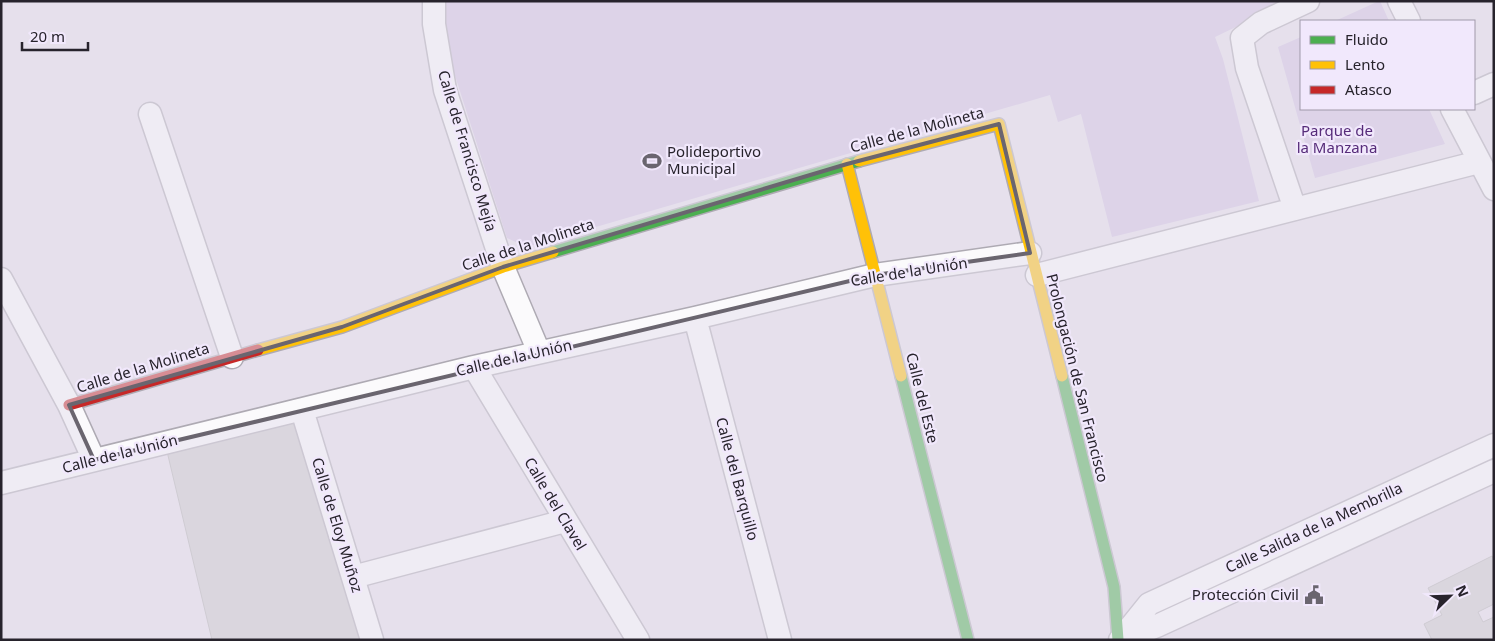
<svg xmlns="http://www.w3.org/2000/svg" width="1495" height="641" font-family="'Noto Sans',sans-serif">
<rect width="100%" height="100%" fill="#e6e0ec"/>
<!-- green -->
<path fill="#d2c3e2" d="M 443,1 L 1277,1 L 1279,6 L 1215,37 L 1223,59 L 1259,201 L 1112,237 L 1081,114 L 1058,122 L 1050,95 L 527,247 L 507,238 L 443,38 Z
M 1379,1 L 1380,1 L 1389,21 L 1335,21 Z
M 1301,37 L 1301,109 L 1429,109 L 1445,144 L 1315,178 L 1278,47 Z"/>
<!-- building -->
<path fill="#cccbcc" stroke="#b3b2b2" d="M 302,410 L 368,640 L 212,640 L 165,443 Z
M 1492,556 L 1494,560 L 1494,604 L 1478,612 L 1483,622 L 1494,617 L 1494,640 L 1432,640 L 1424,624 L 1442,615 L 1428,588 Z"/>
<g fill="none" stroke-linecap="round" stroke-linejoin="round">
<!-- street casing -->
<g stroke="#aeaab3" stroke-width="25">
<path id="street" d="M 434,1 L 434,24 L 445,90 L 503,267 L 539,352
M 1399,1 L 1409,21
M 1474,93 L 1494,84
M 1452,109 L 1494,189
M 150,114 L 232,357
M 1295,209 L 1247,68 L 1242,38 L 1261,23 L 1308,1
M 1037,275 L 1479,162
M 1,279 L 69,405 L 94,460
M 695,318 L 780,640
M 474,367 L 638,640
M 302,410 L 372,640
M 1,483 L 474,367 L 695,318 L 875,275 L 1030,253
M 353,577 L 565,521
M 1120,640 L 1149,604 L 1494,445
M 1123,640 L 1159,625 L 1494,471"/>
</g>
<!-- fast casing -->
<g stroke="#aeaab3" stroke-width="14">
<path id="fast" d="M 553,252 L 859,161
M 901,376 L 968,640
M 1062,376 L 1114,587 L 1118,640"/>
</g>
<!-- slow casing -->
<g stroke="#aeaab3" stroke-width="14">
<path id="slow" d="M 859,161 L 999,124 L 1062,376
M 847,164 L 901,376
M 258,350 L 342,327 L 503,267 L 553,252"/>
</g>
<!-- jam casing -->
<g stroke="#aeaab3" stroke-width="14">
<path id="jam" d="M 69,405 L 258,350"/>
</g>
<!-- street -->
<use href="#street" stroke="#fbfafc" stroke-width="22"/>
<!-- fast -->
<use href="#fast" stroke="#4caf50" stroke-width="11"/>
<!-- slow -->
<use href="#slow" stroke="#ffc107" stroke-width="11"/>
<!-- jam -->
<use href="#jam" stroke="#c62828" stroke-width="11"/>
</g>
<!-- marked area -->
<path d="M0 0H1495V641H0ZM 999,124 L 1030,253 L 875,275 L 94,460 L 69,405 L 342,327 L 503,267 L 847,164 Z" fill="#e6e0ec" fill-opacity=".55" fill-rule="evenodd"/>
<path fill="none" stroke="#6a656f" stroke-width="4" stroke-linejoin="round" d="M 999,124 L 1030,253 L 875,275 L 94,460 L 69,405 L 342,327 L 503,267 L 847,164 Z"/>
<!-- icons -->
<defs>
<g id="stadium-bare" transform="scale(1.5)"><path d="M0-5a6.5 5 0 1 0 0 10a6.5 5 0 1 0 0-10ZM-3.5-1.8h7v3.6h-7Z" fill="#6a656f" stroke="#f1e8fc" stroke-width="2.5" paint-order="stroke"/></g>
<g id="civic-bare" transform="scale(1.5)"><path d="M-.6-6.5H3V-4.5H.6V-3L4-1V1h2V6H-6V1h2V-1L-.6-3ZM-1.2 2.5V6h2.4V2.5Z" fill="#6a656f" stroke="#f1e8fc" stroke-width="2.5" paint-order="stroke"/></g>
</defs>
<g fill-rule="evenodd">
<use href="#stadium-bare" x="652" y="161"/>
<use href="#civic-bare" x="1314" y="595"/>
</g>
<g text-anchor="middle" stroke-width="4.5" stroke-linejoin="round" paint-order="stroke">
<!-- street labels -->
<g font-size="15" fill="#27232c" stroke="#f1e8fc">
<text transform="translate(917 130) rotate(-15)" y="5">Calle de la Molineta</text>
<text transform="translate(467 151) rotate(73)" y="5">Calle de Francisco Mejía</text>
<text transform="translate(528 245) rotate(-18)" y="5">Calle de la Molineta</text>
<text transform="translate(909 272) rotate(-9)" y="5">Calle de la Unión</text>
<text transform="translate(514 358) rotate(-13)" y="5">Calle de la Unión</text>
<text transform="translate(143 368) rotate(-17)" y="5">Calle de la Molineta</text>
<text transform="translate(1077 378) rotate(76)" y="5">Prolongación de San Francisco</text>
<text transform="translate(922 398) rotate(76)" y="5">Calle del Este</text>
<text transform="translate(120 454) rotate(-14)" y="5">Calle de la Unión</text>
<text transform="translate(737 479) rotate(75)" y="5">Calle del Barquillo</text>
<text transform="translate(555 504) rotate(59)" y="5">Calle del Clavel</text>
<text transform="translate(337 525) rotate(73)" y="5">Calle de Eloy Muñoz</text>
<text transform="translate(1314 528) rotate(-25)" y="5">Calle Salida de la Membrilla</text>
</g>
<!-- park labels -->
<g font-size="15" fill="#562b79" stroke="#f1e8fc">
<text x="1337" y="136">Parque de<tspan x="1337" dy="17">la Manzana</tspan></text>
</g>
<!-- poi labels -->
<g font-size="15" fill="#27232c" stroke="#f1e8fc" text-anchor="start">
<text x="667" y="157">Polideportivo<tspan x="667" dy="17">Municipal</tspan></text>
<text x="1299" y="600" text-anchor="end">Protección Civil</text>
</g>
</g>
<!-- border -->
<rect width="1495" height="641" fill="none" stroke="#27232c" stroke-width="5"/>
<!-- legend -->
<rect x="1300" y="20" width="175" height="90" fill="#f1e8fc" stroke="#a099a9"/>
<rect x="1310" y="36" width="25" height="8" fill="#4caf50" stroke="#a099a9"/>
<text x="1345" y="45" font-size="15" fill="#27232c">Fluido</text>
<rect x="1310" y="61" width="25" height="8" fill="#ffc107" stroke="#a099a9"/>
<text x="1345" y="70" font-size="15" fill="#27232c">Lento</text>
<rect x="1310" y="86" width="25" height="8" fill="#c62828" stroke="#a099a9"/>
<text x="1345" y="95" font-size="15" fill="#27232c">Atasco</text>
<!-- north arrow -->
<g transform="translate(1450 596) rotate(67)" stroke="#f1e8fc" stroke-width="4" paint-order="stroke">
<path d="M0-4L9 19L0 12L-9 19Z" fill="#27232c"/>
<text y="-8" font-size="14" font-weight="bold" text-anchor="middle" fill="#27232c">N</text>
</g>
<!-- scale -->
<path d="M22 42v8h66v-8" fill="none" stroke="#27232c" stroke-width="2.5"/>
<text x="30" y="42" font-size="15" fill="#27232c" stroke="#f1e8fc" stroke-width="4" paint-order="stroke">20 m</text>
</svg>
